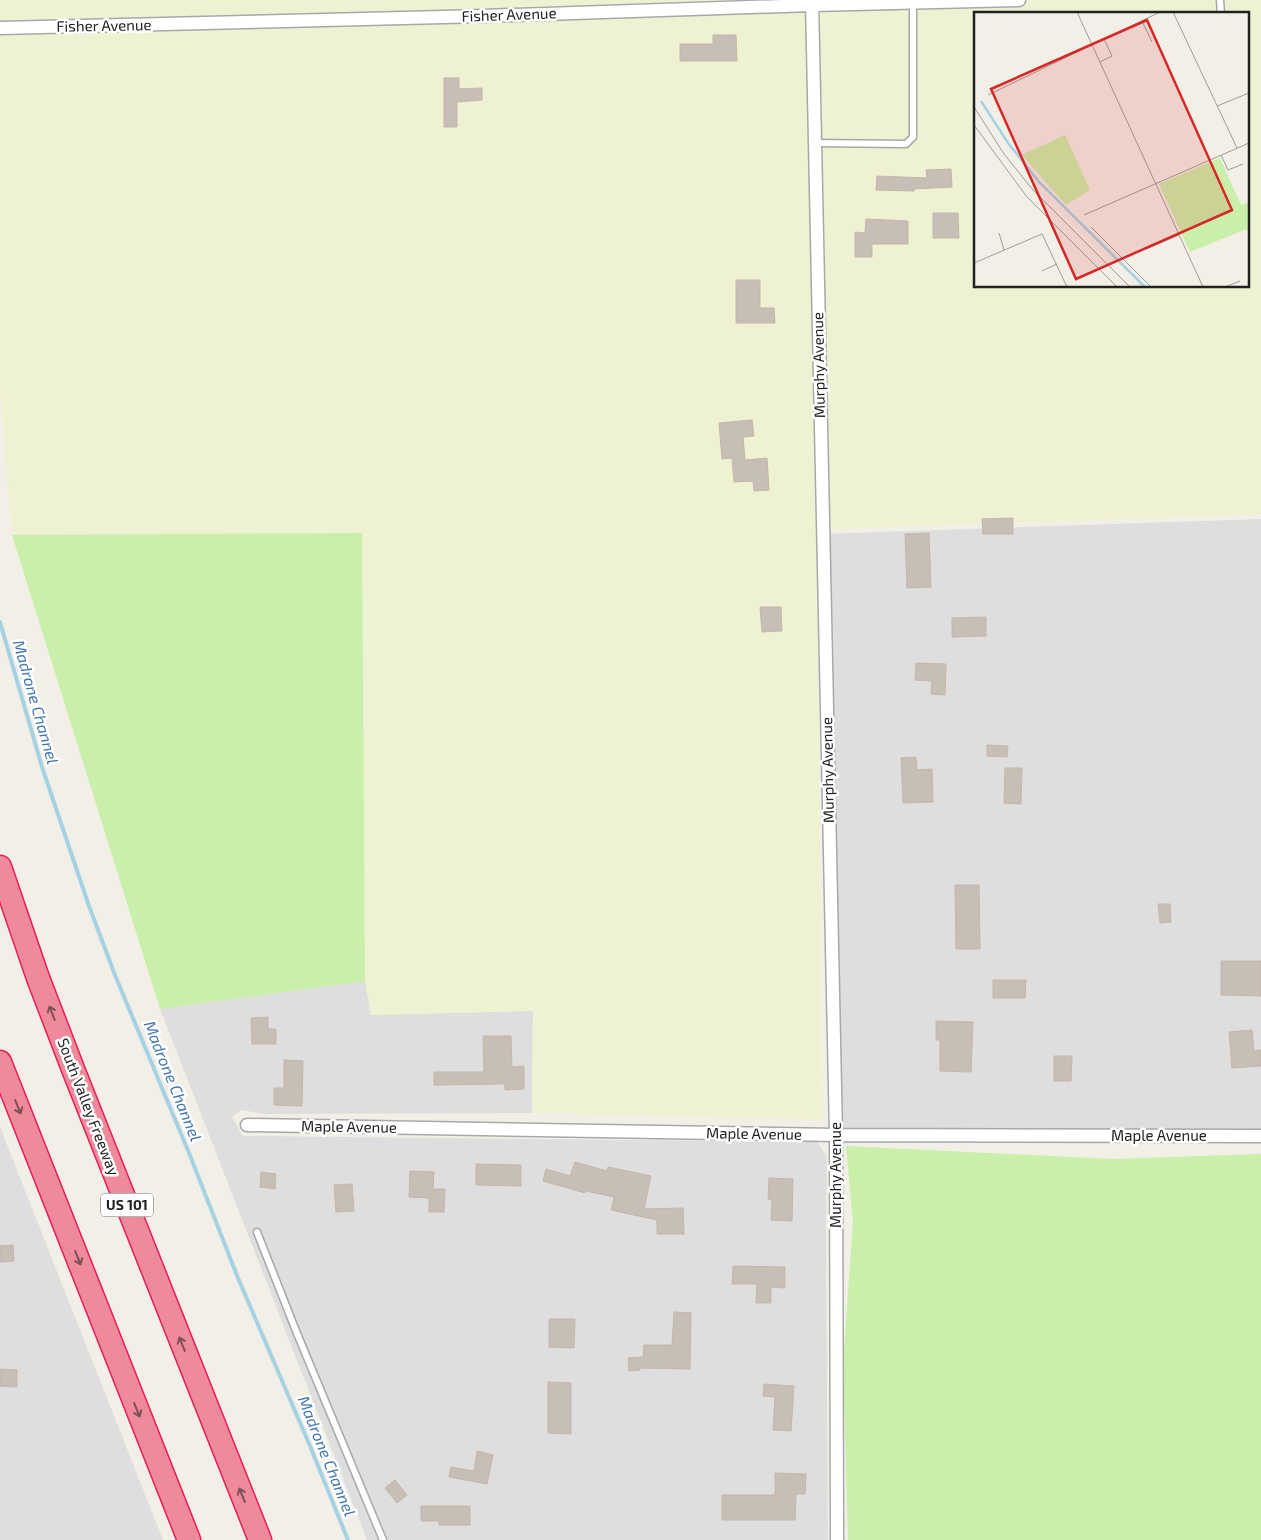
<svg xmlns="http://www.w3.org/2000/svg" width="1261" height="1540" font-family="'Exo 2',sans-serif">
<rect width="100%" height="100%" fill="#f2efe7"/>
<!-- residential -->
<path fill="#dfdede" d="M 1261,519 L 1261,1136 L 841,1130 L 822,534 Z
M 365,981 L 371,1015 L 533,1011 L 532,1113 L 265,1114 L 241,1110 L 232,1117 L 243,1136 L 817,1142 L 827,1157 L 826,1235 L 828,1540 L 367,1540 L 160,1009 Z
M 0,1127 L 163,1540 L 0,1540 Z"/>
<!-- farmland -->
<path fill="#eef1d2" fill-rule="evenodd" d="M 0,0 L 1261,0 L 1261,514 L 817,530 L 822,1120 L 532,1113 L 533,1011 L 371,1015 L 365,981 L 362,534 L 12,535 L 0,390 ZM 975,14 L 1247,14 L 1247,286 L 975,286 Z"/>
<!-- grass -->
<path fill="#caefaa" d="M 362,533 L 365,981 L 160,1009 L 12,535 Z
M 846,1146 L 1112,1159 L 1261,1154 L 1261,1540 L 848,1540 L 843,1363 L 853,1222 Z"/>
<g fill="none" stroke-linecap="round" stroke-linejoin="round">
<!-- stream -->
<path stroke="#a5d2e2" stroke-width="4" d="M 0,622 L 42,767 L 89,906 L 115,975 L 189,1153 L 238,1278 L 310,1446 L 348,1540"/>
</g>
<!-- building -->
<path fill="#c7beb6" stroke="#c5b6a8" d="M 713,35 L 736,35 L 737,61 L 680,61 L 680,44 L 713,44 Z
M 444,78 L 459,78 L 459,89 L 482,88 L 482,100 L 457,102 L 457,127 L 444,127 Z
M 951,169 L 952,187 L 914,189 L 914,191 L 876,190 L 877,176 L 927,178 L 926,170 Z
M 933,213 L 958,213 L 959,238 L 933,238 Z
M 866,219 L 908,221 L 908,244 L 872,244 L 872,257 L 855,257 L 855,232 L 865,233 Z
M 736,280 L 760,280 L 760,308 L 774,308 L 775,323 L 736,323 Z
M 752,420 L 754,436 L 743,437 L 745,460 L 767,458 L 769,490 L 754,491 L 753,481 L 734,482 L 732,458 L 722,459 L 719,423 Z
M 1013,518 L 1013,534 L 983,534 L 982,519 Z
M 929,533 L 931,587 L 907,588 L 905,534 Z
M 760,607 L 781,607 L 782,631 L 762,632 Z
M 986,617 L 986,636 L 952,637 L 952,618 Z
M 916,663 L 946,664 L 945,695 L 931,694 L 932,681 L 915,680 Z
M 987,745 L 1008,746 L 1007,757 L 987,756 Z
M 916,757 L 917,770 L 932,769 L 933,802 L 903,803 L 901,758 Z
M 1005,768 L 1022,768 L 1021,804 L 1004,803 Z
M 955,885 L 979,885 L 980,949 L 956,949 Z
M 1158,904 L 1170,904 L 1171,922 L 1160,923 Z
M 1221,961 L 1261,961 L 1261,996 L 1221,995 Z
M 993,980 L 1026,980 L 1025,998 L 993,998 Z
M 268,1017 L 268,1029 L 276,1029 L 276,1044 L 252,1044 L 251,1018 Z
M 936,1021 L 973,1022 L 971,1072 L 940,1071 L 940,1040 L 936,1040 Z
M 1252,1030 L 1254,1051 L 1261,1050 L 1261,1066 L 1232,1068 L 1229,1032 Z
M 483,1036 L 511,1036 L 512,1067 L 524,1066 L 524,1089 L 505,1090 L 505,1084 L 434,1085 L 434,1072 L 484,1072 Z
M 1054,1056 L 1072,1056 L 1071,1081 L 1054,1081 Z
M 284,1060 L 303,1061 L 302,1106 L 274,1105 L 274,1088 L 284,1088 Z
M 575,1162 L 607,1171 L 608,1167 L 651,1176 L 644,1209 L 683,1208 L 684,1234 L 657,1234 L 657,1220 L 611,1210 L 614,1197 L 586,1191 L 585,1193 L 543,1181 L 546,1169 L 570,1176 Z
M 476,1164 L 521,1165 L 521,1186 L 476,1185 Z
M 410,1171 L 434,1172 L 433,1189 L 445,1189 L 444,1212 L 429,1212 L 429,1198 L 409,1197 Z
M 261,1172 L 276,1174 L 275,1189 L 260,1187 Z
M 769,1178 L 793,1179 L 792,1221 L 771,1220 L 772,1200 L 768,1199 Z
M 352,1184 L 354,1211 L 336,1212 L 334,1185 Z
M 13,1245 L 14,1261 L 0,1262 L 0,1246 Z
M 733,1266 L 785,1267 L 785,1288 L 771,1287 L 771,1303 L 756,1303 L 757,1284 L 732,1284 Z
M 674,1312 L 691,1313 L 690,1369 L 640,1368 L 640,1370 L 629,1371 L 628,1358 L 643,1357 L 644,1345 L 672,1345 Z
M 549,1319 L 575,1319 L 574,1348 L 549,1347 Z
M 0,1369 L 17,1370 L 17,1387 L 0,1386 Z
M 548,1382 L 571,1383 L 571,1434 L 548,1433 Z
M 764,1384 L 794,1386 L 791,1431 L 773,1430 L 775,1397 L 763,1396 Z
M 477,1451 L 493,1455 L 487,1484 L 449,1477 L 451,1467 L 474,1471 Z
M 775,1473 L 806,1474 L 805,1494 L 796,1494 L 795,1520 L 722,1520 L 722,1495 L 775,1495 Z
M 395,1480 L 407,1495 L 397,1503 L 385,1488 Z
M 421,1506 L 470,1506 L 470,1525 L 439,1525 L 439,1521 L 421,1521 Z"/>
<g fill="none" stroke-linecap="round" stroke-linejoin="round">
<!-- service casing -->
<g stroke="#a8a8a8" stroke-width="9">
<path id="service" d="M 1220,0 L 1221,14
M 814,143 L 906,144 L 913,137 L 913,3
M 257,1232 L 296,1331 L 383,1540"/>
</g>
<!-- minor casing -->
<g stroke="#a8a8a8" stroke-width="15">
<path id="minor" d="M 812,0 L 836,1135 L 837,1540
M 0,28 L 483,16 L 812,5 L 1019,0
M 247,1125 L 836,1135 L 1261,1136"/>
</g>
<!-- motorway casing -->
<g stroke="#e81c5a" stroke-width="25">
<path id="motorway" d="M 0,867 L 38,978 L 73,1069 L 260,1540
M 0,1062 L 189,1540"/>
</g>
<!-- service -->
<use href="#service" stroke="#fff" stroke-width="6"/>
<!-- minor -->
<use href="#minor" stroke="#fff" stroke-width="12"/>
<!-- motorway -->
<use href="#motorway" stroke="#ee8a99" stroke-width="22"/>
</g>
<!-- one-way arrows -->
<defs><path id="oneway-shaft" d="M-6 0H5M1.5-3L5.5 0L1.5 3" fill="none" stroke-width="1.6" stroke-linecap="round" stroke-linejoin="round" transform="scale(1.25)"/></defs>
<g stroke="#7d5057">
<use href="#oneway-shaft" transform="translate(52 1013) rotate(-111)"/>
<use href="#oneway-shaft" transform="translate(18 1107) rotate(68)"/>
<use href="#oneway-shaft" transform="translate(78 1258) rotate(68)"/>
<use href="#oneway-shaft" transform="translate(182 1344) rotate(-112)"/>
<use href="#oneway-shaft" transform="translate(137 1410) rotate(68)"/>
<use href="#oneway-shaft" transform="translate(242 1495) rotate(-112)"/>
</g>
<g text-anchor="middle" stroke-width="5" stroke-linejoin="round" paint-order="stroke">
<!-- shield labels -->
<rect fill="#fff" stroke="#646464" stroke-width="1" x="101" y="1193.5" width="52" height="23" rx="4"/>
<g font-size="14" font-weight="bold" fill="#212121">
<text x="127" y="1210">US 101</text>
</g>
<!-- street labels -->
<g font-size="15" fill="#212121" stroke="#fff">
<text transform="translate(509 15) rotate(-2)" y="5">Fisher Avenue</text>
<text transform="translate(104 26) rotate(-1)" y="5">Fisher Avenue</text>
<text transform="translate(819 365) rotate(-91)" y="5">Murphy Avenue</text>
<text transform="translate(828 770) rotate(-91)" y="5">Murphy Avenue</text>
<text transform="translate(88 1107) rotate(69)" y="5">South Valley Freeway</text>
<text transform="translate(349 1127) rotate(1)" y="5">Maple Avenue</text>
<text transform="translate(754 1134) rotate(1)" y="5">Maple Avenue</text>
<text x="1159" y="1141">Maple Avenue</text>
<text transform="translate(836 1175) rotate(-90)" y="5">Murphy Avenue</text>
</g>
<!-- water labels -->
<g font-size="16" font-style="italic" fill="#4276b1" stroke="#fff">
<text transform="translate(36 702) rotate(74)" y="6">Madrone Channel</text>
<text transform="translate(173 1081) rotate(68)" y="6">Madrone Channel</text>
<text transform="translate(327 1456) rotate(68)" y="6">Madrone Channel</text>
</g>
</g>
<!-- overview -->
<g transform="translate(974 12)">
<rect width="275" height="275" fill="#f2efe7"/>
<path d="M 91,123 L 116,178 L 92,193 L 48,143 ZM 246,146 L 267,193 L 275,190 L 275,223 L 273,217 L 216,240 L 185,172 Z" fill="#caefaa"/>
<path fill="none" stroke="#a5d2e2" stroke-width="2.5" d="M 7,89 L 34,131 L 65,170 L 171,275"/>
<path fill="none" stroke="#9e9d98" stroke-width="1" d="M 103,0 L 229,275M 199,0 L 263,136M 168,9 L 178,30M 126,50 L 138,44 L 130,27M 14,83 L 186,0M 243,94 L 275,81M 0,95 L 30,142 L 59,178 L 156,275M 0,113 L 53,185 L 143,275M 247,143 L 254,158 L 269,152M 110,203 L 275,131M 117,215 L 177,275M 25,221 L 30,238M 172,237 L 205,223M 0,251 L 68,222 L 93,275M 68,259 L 83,252M 251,275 L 266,269"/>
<path fill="#d62828" fill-opacity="0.15" stroke="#d62828" stroke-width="2.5" d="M 173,8 L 258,198 L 102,267 L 17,77 Z"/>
<rect width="275" height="275" fill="none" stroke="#212121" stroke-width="2.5"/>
</g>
</svg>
